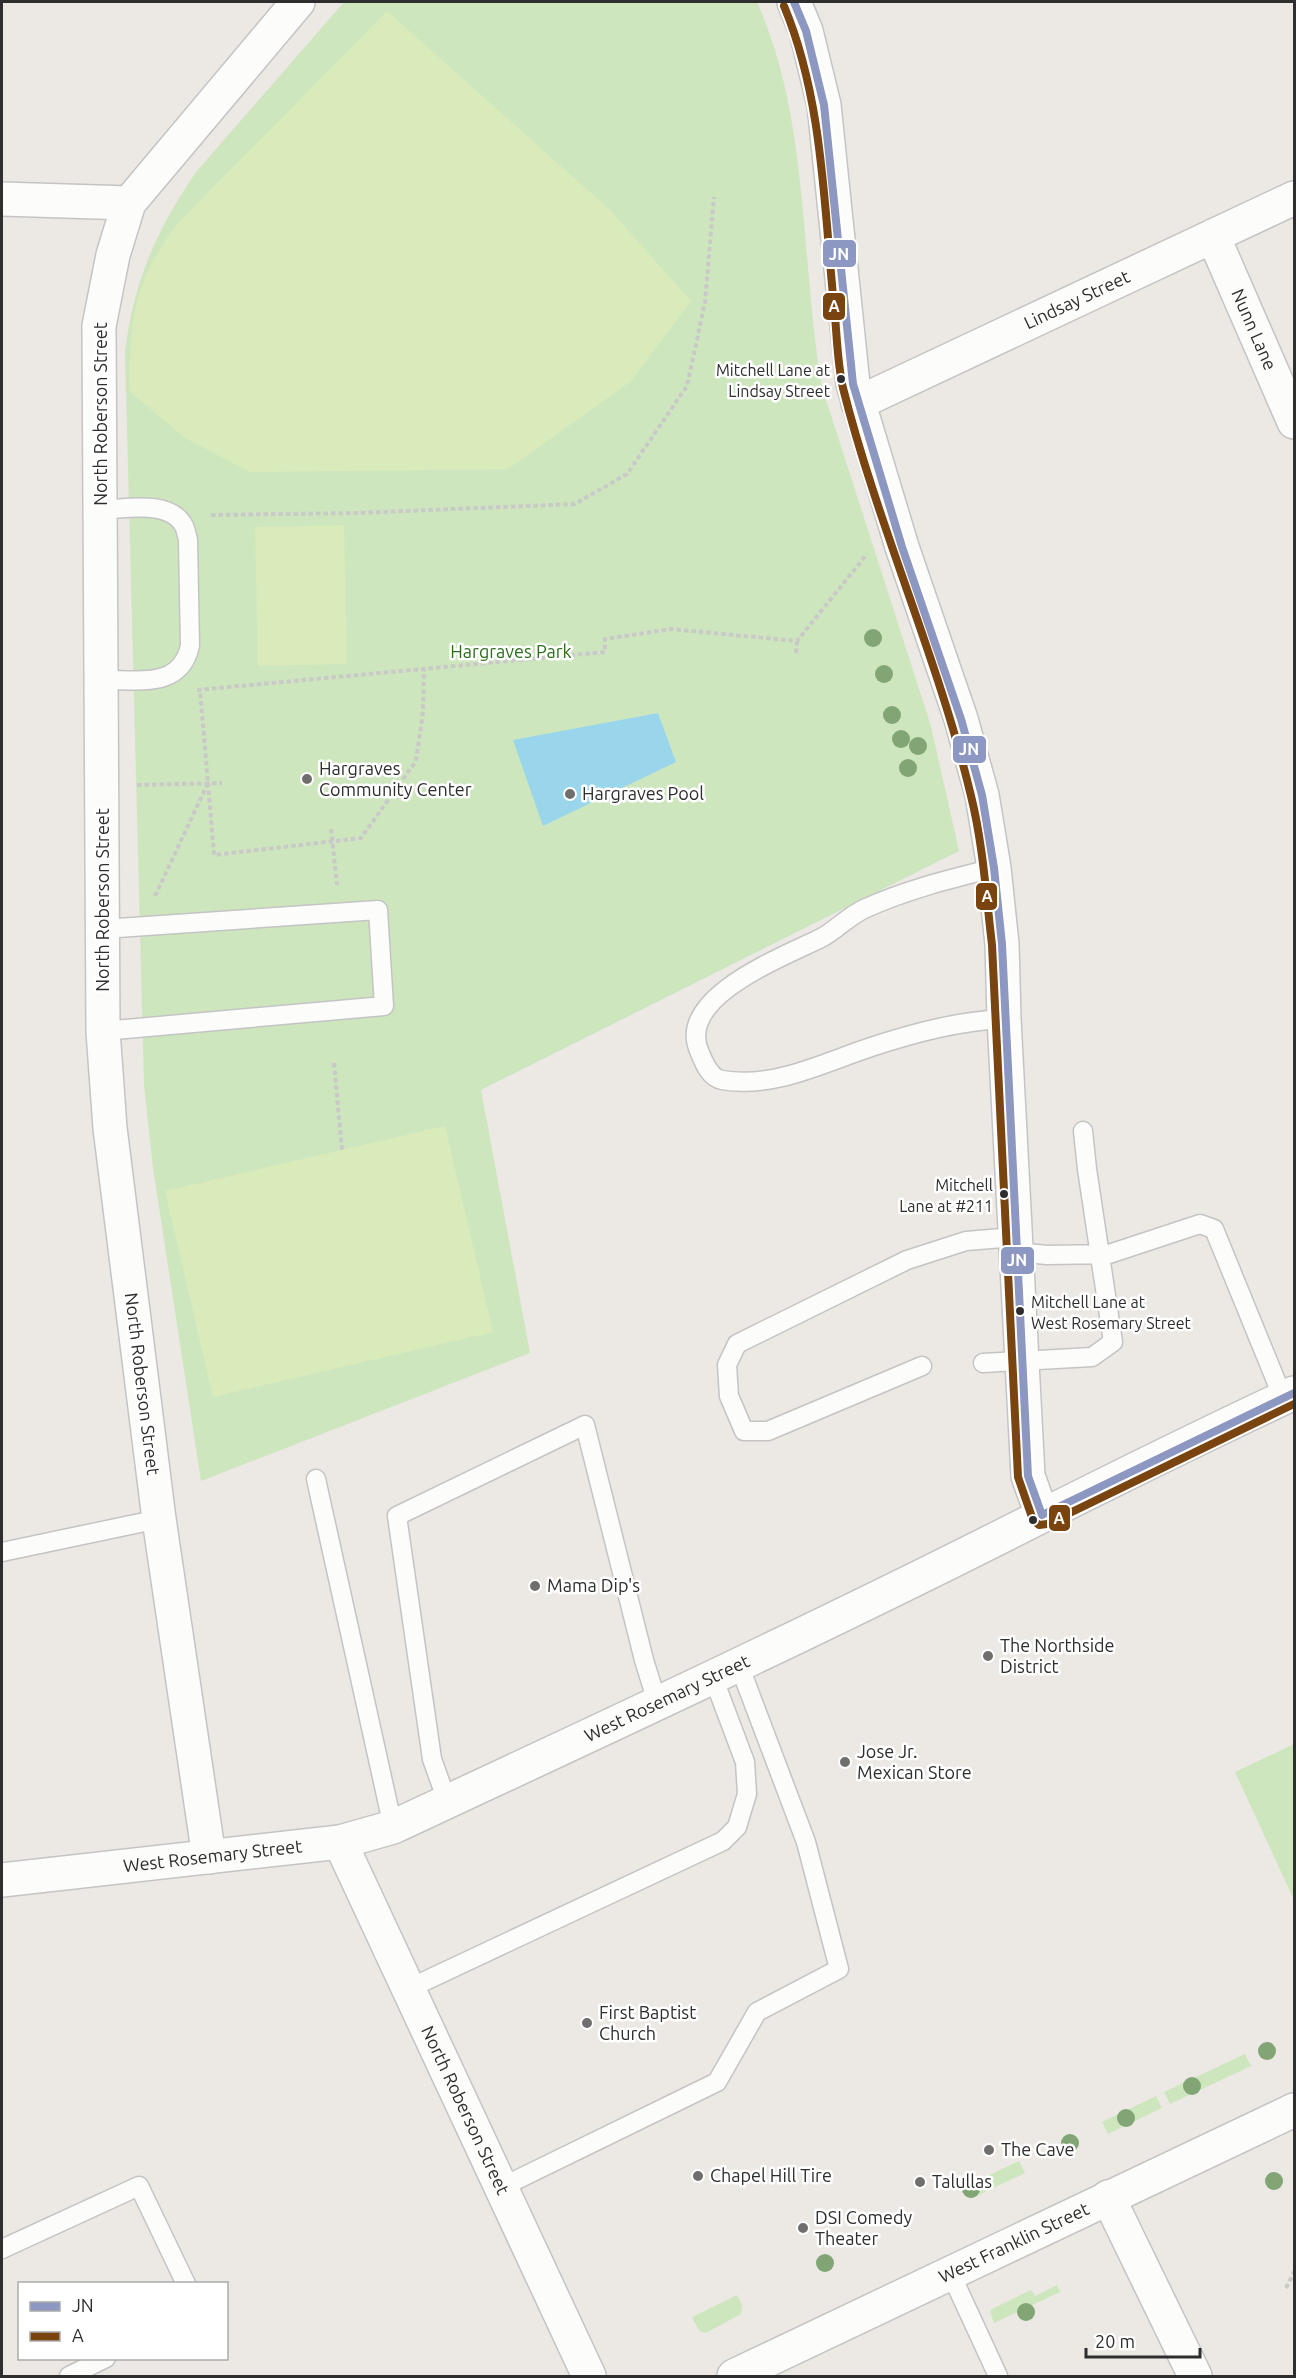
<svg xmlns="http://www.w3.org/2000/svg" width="1296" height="2378" font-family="Ubuntu,sans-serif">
<rect width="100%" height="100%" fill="#ece8e4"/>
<!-- green -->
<path fill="#cee6be" d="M 344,2 L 757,2 C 810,120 800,261 822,387 L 931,726 L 959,851 L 481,1090 L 530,1353 L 201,1481 L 153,1168 L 144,1085 L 125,352 C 134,280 156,231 196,172 Z
M 1294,1744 L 1294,1900 L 1235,1772 Z
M 1245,2054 L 1251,2066 L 1170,2104 L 1164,2092 Z
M 1156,2096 L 1162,2108 L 1108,2134 L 1102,2122 Z
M 1019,2161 L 1025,2173 L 970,2199 L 964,2187 Z
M 1057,2285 L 1060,2292 L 994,2323 L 990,2312 L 992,2309 L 1031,2290 L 1035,2296 Z
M 737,2295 L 742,2305 L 741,2314 L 706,2333 L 699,2331 L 692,2317 Z"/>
<!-- pitch -->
<path fill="#d9eabb" d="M 387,11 L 609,209 L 691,301 L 630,382 L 508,469 L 250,472 L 185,438 L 130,392 C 129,321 133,283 177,224 Z
M 344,525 L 347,664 L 258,666 L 255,527 Z
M 445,1126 L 493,1332 L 213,1397 L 165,1191 Z"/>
<!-- water -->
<path fill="#99d6ec" d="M 658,713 L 676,762 L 543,826 L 513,740 Z"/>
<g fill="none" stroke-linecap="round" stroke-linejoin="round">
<!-- lane casing -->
<g stroke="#c5c4c5" stroke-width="21">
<path id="lane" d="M 100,510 C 125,509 170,499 184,526 C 186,530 187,536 188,540 L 190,646 C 180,690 137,679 101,680
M 994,868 C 950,879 905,890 864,909 C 849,916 837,929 823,937 C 786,956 673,997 700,1053 C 704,1063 710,1078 722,1080 C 773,1089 823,1063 871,1047 C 914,1033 958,1021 1004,1019
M 103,929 L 378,910 L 384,1006 L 103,1031
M 1016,1252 L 1047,1255 L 1109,1254 L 1200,1224 L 1214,1229 L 1283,1398
M 983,1363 L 1092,1357 L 1113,1342 L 1087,1169 L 1083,1131
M 922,1366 L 768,1431 L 744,1431 L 729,1396 L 727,1365 L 737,1344 L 907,1260 L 966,1241 L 1015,1237
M 316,1479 L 393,1827
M 2,1552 L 159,1519
M 447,1801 L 432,1759 L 397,1516 L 585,1425 L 644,1660 L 657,1702
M 410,1988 L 723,1841 L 737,1827 L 747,1794 L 745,1762 L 713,1677
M 502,2187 L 717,2082 L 757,2012 L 839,1969 L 806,1842 L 739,1665
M 2,2249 L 139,2186 L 186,2284
M 950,2272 L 998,2376
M 69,2376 L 106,2358"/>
</g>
<!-- street casing -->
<g stroke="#c5c4c5" stroke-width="36">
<g id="street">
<path d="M 794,2 L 806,31 L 824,105 L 853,384 L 902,547 L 961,719 L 982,795 L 994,868 L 1002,944 L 1004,1019 L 1028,1476 L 1042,1515"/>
<path d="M 2,199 L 129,203"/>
<path id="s1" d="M 1213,236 L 1294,422"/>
<path id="s2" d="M 858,403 L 1294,198"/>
<path id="s3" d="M 340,1842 L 589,2376"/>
<path d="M 209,1857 L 159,1519 L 110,1128 L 103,1031 L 99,326 L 113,255 L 129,203 L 298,2"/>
<path d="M 1108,2197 L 1195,2376"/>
</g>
</g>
<!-- secondary casing -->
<g stroke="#c5c4c5" stroke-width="36">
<g id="secondary">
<path id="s4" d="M 2,1880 L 340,1842 L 393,1827 C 601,1730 810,1633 1014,1530 C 1107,1483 1200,1437 1294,1393"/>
<path id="s5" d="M 734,2376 L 1294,2110"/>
</g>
</g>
<!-- path -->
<path stroke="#c9c9c8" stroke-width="4" stroke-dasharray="4.5 3" stroke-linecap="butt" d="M 211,515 L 357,513 L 575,504 L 627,474 L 687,386 L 705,302 L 714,197
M 796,653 L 797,641
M 197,690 L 605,652 L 605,639 L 671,629 L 797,641 L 867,554
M 208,783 L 214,855 L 361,838 L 416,761 L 423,712 L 424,669
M 137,785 L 222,783
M 331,829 L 337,885
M 155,896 L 208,783 L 200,690
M 334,1063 L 342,1150
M 1286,2288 L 1294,2272"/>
<!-- lane -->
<use href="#lane" stroke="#fcfcfb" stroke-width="18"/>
<!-- street -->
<use href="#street" stroke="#fcfcfb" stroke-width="33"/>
<!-- secondary -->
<use href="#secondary" stroke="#fcfcfb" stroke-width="33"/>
<!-- bus-1 casing -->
<g stroke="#fff" stroke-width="12">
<path id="bus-1" d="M 794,2 L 806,31 L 824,105 L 853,384 L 902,547 L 961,719 L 982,795 L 994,868 L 1002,944 L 1028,1476 L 1042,1515
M 1042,1515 L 1294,1393"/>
</g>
<!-- bus-2 casing -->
<g stroke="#fff" stroke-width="12">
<path id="bus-2" d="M 784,6 C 823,99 824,207 834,306 C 837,333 837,362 843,388 C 878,527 938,657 971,796 C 983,844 986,895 992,945 L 1018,1477 L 1033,1520 L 1039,1525 L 1047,1524 L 1294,1404"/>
</g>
<!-- bus-1 -->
<use href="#bus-1" stroke="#8d98c2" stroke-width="8"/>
<!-- bus-2 -->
<use href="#bus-2" stroke="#794410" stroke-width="8"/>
</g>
<!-- trees -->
<g fill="#82a575">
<circle cx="873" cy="638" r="9"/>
<circle cx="884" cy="674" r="9"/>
<circle cx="892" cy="715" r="9"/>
<circle cx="901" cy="739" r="9"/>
<circle cx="918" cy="746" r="9"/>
<circle cx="908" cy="768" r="9"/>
<circle cx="1267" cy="2051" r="9"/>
<circle cx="1192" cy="2086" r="9"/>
<circle cx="1126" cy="2118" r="9"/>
<circle cx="1070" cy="2143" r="9"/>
<circle cx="1274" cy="2181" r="9"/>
<circle cx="971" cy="2189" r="9"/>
<circle cx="825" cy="2263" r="9"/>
<circle cx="1026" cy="2312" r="9"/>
</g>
<!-- markers -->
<g fill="#2e2e2e" stroke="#fff" stroke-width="2">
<circle cx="841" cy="379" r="5"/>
<circle cx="1004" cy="1194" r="5"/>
<circle cx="1020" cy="1311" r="5"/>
<circle cx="1033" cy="1520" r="5"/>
</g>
<g fill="#706f6e" stroke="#fff" stroke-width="2">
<circle cx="307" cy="779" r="6"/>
<circle cx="570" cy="794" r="6"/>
<circle cx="535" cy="1586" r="6"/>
<circle cx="988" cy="1656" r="6"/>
<circle cx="845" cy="1762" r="6"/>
<circle cx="587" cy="2023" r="6"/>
<circle cx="989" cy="2150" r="6"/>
<circle cx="698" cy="2176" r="6"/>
<circle cx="920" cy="2182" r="6"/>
<circle cx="803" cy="2228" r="6"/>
</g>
<g text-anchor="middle" stroke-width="5" stroke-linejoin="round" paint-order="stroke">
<!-- bus labels -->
<g font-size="16" fill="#2e2e2e" stroke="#fff" text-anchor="end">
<text x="830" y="376">Mitchell Lane at<tspan x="830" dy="21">Lindsay Street</tspan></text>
<text x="993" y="1191">Mitchell<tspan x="993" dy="21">Lane at #211</tspan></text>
<text x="1031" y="1308" text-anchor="start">Mitchell Lane at<tspan x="1031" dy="21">West Rosemary Street</tspan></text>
</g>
<!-- street labels -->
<g font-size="18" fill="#2e2e2e" stroke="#fff">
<text dy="6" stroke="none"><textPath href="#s2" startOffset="242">Lindsay Street</textPath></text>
<text dy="6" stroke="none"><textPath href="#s1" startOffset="102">Nunn Lane</textPath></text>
<text transform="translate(101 414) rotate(-90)" y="6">North Roberson Street</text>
<text transform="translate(103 900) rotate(-90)" y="6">North Roberson Street</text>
<text transform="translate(142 1384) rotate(83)" y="6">North Roberson Street</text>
<text dy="6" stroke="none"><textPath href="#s4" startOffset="698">West Rosemary Street</textPath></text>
<text dy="6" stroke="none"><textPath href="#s4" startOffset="212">West Rosemary Street</textPath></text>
<text dy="6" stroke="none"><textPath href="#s3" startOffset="296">North Roberson Street</textPath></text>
<text dy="6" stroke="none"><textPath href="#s5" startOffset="310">West Franklin Street</textPath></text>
</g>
<!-- park labels -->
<g font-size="18" fill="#2c6e1b" stroke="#fff">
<text x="511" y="658">Hargraves Park</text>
</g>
<!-- poi labels -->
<g font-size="18" fill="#2e2e2e" stroke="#fff" text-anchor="start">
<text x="319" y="775">Hargraves<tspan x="319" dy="21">Community Center</tspan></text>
<text x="582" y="800">Hargraves Pool</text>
<text x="547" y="1592">Mama Dip's</text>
<text x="1000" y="1652">The Northside<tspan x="1000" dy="21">District</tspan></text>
<text x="857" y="1758">Jose Jr.<tspan x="857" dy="21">Mexican Store</tspan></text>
<text x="599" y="2019">First Baptist<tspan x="599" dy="21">Church</tspan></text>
<text x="1001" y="2156">The Cave</text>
<text x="710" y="2182">Chapel Hill Tire</text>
<text x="932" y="2188">Talullas</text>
<text x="815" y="2224">DSI Comedy<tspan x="815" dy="21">Theater</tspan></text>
</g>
</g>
<g stroke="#fff" stroke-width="2">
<rect x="822" y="239" width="35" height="29" rx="6" fill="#8d98c2"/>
<rect x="822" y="292" width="24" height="29" rx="6" fill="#794410"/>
<rect x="952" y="735" width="35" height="29" rx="6" fill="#8d98c2"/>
<rect x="975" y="882" width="23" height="29" rx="6" fill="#794410"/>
<rect x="1000" y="1246" width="35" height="29" rx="6" fill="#8d98c2"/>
<rect x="1048" y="1504" width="23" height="28" rx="6" fill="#794410"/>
</g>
<g font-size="16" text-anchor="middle" font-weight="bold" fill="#fff">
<text x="839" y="260">JN</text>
<text x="834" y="312">A</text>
<text x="969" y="755">JN</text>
<text x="987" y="902">A</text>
<text x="1017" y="1266">JN</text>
<text x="1059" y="1524">A</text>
</g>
<!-- border -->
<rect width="1296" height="2378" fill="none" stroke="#2e2e2e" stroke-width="6"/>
<!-- legend -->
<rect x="18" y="2282" width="210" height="78" fill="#ffffff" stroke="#ababab" stroke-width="1.5"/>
<rect x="30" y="2302" width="30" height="9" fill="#8d98c2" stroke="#ababab" stroke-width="1.5"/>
<text x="72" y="2312" font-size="18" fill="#2e2e2e">JN</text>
<rect x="30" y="2332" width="30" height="9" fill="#794410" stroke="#ababab" stroke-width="1.5"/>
<text x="72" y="2342" font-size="18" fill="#2e2e2e">A</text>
<!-- scale -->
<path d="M1086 2348v9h114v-9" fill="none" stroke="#2e2e2e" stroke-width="3"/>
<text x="1095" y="2348" font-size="18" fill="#2e2e2e" stroke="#ffffff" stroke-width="4.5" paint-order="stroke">20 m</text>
</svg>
